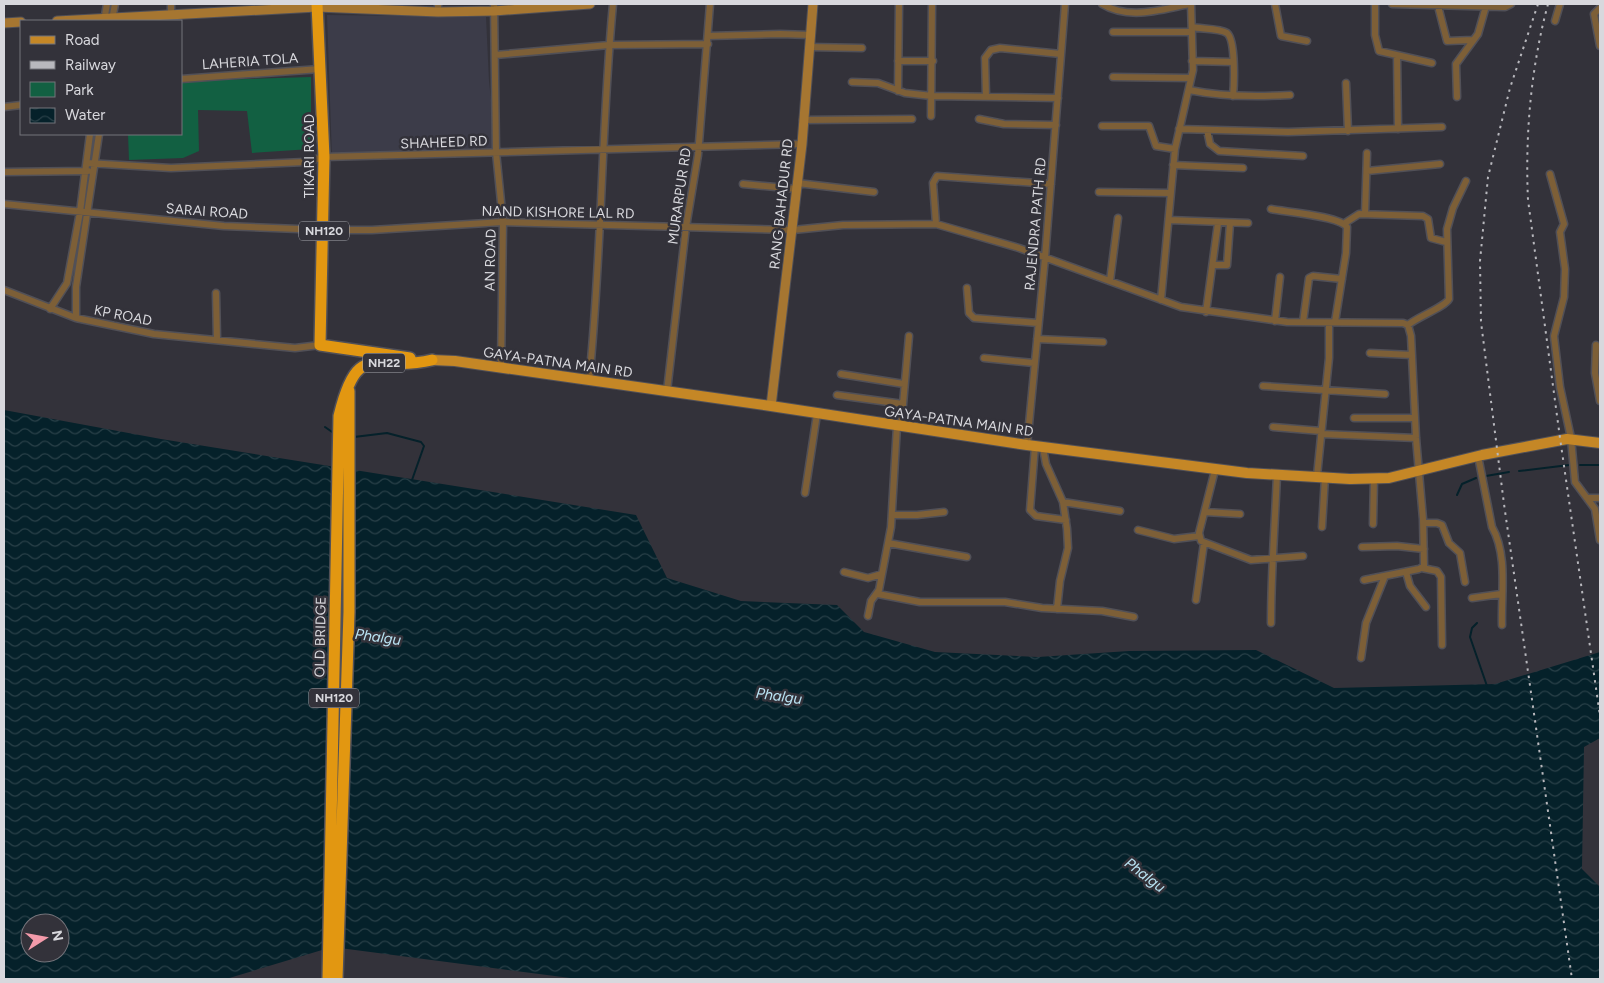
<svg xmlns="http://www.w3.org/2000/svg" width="1604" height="983" font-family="Figtree,sans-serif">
<defs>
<pattern id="water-waves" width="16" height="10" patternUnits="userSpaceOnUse" patternTransform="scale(1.25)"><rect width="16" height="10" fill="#05212a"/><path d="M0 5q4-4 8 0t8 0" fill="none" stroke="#294048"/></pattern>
</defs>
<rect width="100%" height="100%" fill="#33323a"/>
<!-- built -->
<path fill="#3c3c49" d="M 327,15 L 486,17 L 489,81 L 496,148 L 492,152 L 332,158 Z"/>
<!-- green -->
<path fill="#126042" d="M 311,77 L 311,149 L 252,153 L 247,111 L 198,110 L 199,151 L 183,158 L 129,160 L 128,134 L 181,134 L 181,81 Z"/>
<!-- water -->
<path fill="url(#water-waves)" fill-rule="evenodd" d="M 4,410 L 161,439 L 636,515 L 667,578 L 741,601 L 837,605 L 864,632 L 935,652 L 1038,657 L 1129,651 L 1256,650 L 1334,688 L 1495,684 L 1600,652 L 1600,738 L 1584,747 L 1582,869 L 1600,887 L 1600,979 L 578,979 L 332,947 L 226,979 L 4,979 ZM 30,923 L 60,923 L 60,953 L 30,953 Z"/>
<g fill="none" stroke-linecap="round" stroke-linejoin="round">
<!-- stream -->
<path stroke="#05212a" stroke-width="2" d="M 325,427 L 335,434
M 354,437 L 387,433 L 421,442 L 424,446 L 412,480
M 1580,465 L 1600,465
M 1519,471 L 1569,465
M 1486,476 L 1509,472
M 1457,495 L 1462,484 L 1476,478
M 1477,623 L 1472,628 L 1470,637 L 1487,686"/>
<!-- street casing -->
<g stroke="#515057" stroke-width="9">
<path id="street" d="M 494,4 L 496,152 L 503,222 L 501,367
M 1102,4 C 1128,20 1162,10 1189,4
M 1275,4 L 1281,36 L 1307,41
M 1375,4 L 1375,35 L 1379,51 L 1432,63
M 1392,4 L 1505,7 L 1511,4
M 1438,6 L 1447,41 L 1473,40
M 438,12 L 438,4
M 171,16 L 171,4
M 112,20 L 115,4
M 104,21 L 107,4
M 1555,21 L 1560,4
M 1192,27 C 1201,29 1220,28 1227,33 C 1236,40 1234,86 1233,96
M 1113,32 L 1192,32
M 708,36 L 780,34 L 810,35
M 1600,46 L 1594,14 L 1600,8
M 809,47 L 862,48
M 495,55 L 609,45 L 708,44
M 1397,56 L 1398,129
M 898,61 L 933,61
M 1192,61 L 1233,62
M 1113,77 L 1191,78
M 181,79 L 320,69
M 852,82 L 878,83 L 905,93 L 932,96 L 1058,98
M 1346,83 L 1348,131
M 1189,90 C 1223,97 1255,97 1290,95
M 898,91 L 899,4
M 986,96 L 985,58 L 991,50 L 1000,48 L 1061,54
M 1457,97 L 1456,64 L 1478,34 L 1486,6
M 4,107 L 21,105
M 931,116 L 932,4
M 979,119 L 1004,124 L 1056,125
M 803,120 L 912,119
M 1102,126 L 1149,126 L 1156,146 L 1175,149
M 1179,129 L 1288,132 L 1442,127
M 1207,130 L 1210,144 L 1219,151 L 1303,156
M 87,163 L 171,168 L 305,162 L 324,157 L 802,144
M 1173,165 L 1243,168
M 1367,171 L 1440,164
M 4,172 L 88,171
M 1550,174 L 1564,224 L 1560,232 L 1565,269 L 1564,297 L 1554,336 L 1560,387 L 1571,438 L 1575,482 L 1595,509 L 1600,540
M 797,183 L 874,192
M 743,184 L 797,189
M 1099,192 L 1170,193
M 4,204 L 224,226 L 324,230 L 372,230 L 503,222 L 793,230 L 843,225 L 936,224 L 1019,248 L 1181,307 L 1287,322 L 1403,323 L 1408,325 L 1411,336 L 1416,438 L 1423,519 L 1424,566 L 1419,569 L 1364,580
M 1271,209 C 1286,212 1340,216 1347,227 L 1346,253 L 1335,322
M 1365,214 L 1367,153
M 1169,220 L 1248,223
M 1345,223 L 1359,214 L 1423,216 L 1428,219 L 1431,238 L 1446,242
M 936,224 L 933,183 L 937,176 L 1051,184
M 1213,265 L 1227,265 L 1230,223
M 1110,281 L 1118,218
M 967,288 L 969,313 L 974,318 L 1038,323
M 4,290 L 76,318 L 154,334 L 295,348 L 320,345
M 216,293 L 217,339
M 1161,300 L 1175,149 L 1193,70 L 1191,4
M 50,309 L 67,283 L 80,212 L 90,134
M 1206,312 L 1218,223
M 76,318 L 76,287 L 99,134
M 1275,321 L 1280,277
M 1303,322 L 1309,278 L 1313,276 L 1342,279
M 1408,325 C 1417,317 1445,307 1449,299 L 1447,229 L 1453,208 L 1466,181
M 1037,339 L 1103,342
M 1596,345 L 1595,373 L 1600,401
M 1370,353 L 1412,355
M 984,358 L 1034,363
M 841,374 L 904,384
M 589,381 C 602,256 601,129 613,4
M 1263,386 L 1385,394
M 667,391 L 686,227 L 698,155 L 710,4
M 837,395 L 903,404
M 1354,418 L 1415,418
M 901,427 L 909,336
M 1273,427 L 1321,431
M 1321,434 L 1416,438
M 1027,445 L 1045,258 L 1065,4
M 1035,446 L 1030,510 L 1036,516 L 1066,520
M 1043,448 L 1046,464 L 1063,502 L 1067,529 L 1068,548 L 1060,581 L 1057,609
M 1478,456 L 1492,527 C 1508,555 1501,594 1502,625
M 1215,470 L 1199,533 L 1201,541 L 1251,560 L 1303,556
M 1317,476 L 1329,358 L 1329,323
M 805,493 L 817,414
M 1587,498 L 1600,498
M 1063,502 L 1120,511
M 1205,512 L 1240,514
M 893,515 L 917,515 L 944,512
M 1424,523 L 1437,523 L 1442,525 L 1449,543 L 1460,553 L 1465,582
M 1373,524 L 1374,479
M 1322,527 L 1325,477
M 1138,530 L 1174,539 L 1199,536
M 888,543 L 967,557
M 1362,547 L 1397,546 L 1424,549
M 1422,568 L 1437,571 L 1441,577 L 1442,645
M 844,572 L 868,578 L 882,574
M 1406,572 L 1410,586 L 1426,607
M 878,594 L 920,602 L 1005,602 L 1042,608 L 1102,611 L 1134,617
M 1472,598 L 1501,594
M 1196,600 L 1204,543
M 868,616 L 871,601 L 879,590 L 891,527 L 897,426
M 1271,623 C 1271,573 1275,524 1277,474
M 1361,658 L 1366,623 L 1385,576"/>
</g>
<!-- secondary casing -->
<g stroke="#515057" stroke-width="11">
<path id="secondary" d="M 57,21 L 317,7 L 438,12 L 494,11 L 590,4
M 4,23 L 21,22
M 771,406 L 802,144 L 813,4"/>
</g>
<!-- primary casing -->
<g stroke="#515057" stroke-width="12">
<path id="primary" d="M 432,360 L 455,361 L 771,406 L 1027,445 L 1247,473 L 1350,479 L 1389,478 L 1482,455 L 1567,439 L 1600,443"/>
</g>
<!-- highway casing -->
<g stroke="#515057" stroke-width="14">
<path id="highway" d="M 317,4 L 324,157 L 320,345 L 410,358
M 328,979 L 339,416 C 358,337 375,374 432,360
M 337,979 L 349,612 L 349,391"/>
</g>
<!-- street -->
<use href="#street" stroke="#7d5f37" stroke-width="6"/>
<!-- secondary -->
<use href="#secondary" stroke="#a67631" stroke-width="9"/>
<!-- primary -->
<use href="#primary" stroke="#c58726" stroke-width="10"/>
<!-- highway -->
<use href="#highway" stroke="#e29711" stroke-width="11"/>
<!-- rail -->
<path stroke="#b8b8bd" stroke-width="2" stroke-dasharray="2.5 5" stroke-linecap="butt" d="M 1538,4 L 1510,88 L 1488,177 L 1480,261 L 1481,322 L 1504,504 L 1572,979
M 1548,4 C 1531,67 1525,134 1528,200 L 1560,438 L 1600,716"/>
</g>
<g text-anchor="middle" stroke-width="5" stroke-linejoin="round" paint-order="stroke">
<!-- shield labels -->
<g fill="#33323a" stroke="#a6a6ac" stroke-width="1">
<rect x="299" y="221.5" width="50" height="19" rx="4"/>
<rect x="363" y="353.5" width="42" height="19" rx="4"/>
<rect x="309" y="688.5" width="50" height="19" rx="4"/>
</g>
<g font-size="12" font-weight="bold" fill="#d8d8dd">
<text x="324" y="235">NH120</text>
<text x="384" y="367">NH22</text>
<text x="334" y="702">NH120</text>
</g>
<!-- street labels -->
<g font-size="14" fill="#d8d8dd" stroke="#33323a">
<text transform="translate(250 61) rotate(-4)" y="5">LAHERIA TOLA</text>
<text transform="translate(444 142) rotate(-2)" y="5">SHAHEED RD</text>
<text transform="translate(309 156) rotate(-90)" y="5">TIKARI ROAD</text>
<text transform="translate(679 196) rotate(-82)" y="5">MURARPUR RD</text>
<text transform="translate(781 204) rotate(-84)" y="5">RANG BAHADUR RD</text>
<text transform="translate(207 211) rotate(4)" y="5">SARAI ROAD</text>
<text transform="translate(558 212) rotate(1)" y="5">NAND KISHORE LAL RD</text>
<text transform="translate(1035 224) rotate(-85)" y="5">RAJENDRA PATH RD</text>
<text transform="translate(490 260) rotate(-89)" y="5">AN ROAD</text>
<text transform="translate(123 315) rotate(11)" y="5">KP ROAD</text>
<text transform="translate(558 362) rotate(8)" y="5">GAYA-PATNA MAIN RD</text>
<text transform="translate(959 421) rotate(8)" y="5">GAYA-PATNA MAIN RD</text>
<text transform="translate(320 637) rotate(-89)" y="5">OLD BRIDGE</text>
</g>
<!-- water labels -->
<g font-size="15" font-style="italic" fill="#bae4f4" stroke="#33323a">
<text transform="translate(378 637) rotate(8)" y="5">Phalgu</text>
<text transform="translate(779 696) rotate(8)" y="5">Phalgu</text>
<text transform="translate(1145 875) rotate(37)" y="5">Phalgu</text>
</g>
</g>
<!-- border -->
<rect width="1604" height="983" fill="none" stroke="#d8d8dd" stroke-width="10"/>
<!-- legend -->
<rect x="20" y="20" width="162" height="115" fill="#33323a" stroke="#75747b"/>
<rect x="30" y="36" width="25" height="8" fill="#c58726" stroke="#75747b"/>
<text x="65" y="45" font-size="15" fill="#d8d8dd">Road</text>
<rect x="30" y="61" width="25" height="8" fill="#b8b8bd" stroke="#75747b"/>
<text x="65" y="70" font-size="15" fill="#d8d8dd">Railway</text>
<rect x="30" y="82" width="25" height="15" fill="#126042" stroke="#75747b"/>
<text x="65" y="95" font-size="15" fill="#d8d8dd">Park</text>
<rect x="30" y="108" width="25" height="15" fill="url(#water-waves)" stroke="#75747b"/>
<text x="65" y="120" font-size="15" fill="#d8d8dd">Water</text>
<!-- north arrow -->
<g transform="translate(45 938) rotate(79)"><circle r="24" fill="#33323a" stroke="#75747b"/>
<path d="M0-4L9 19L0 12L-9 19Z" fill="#f39aaa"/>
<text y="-8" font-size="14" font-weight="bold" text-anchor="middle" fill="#d8d8dd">N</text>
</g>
</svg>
